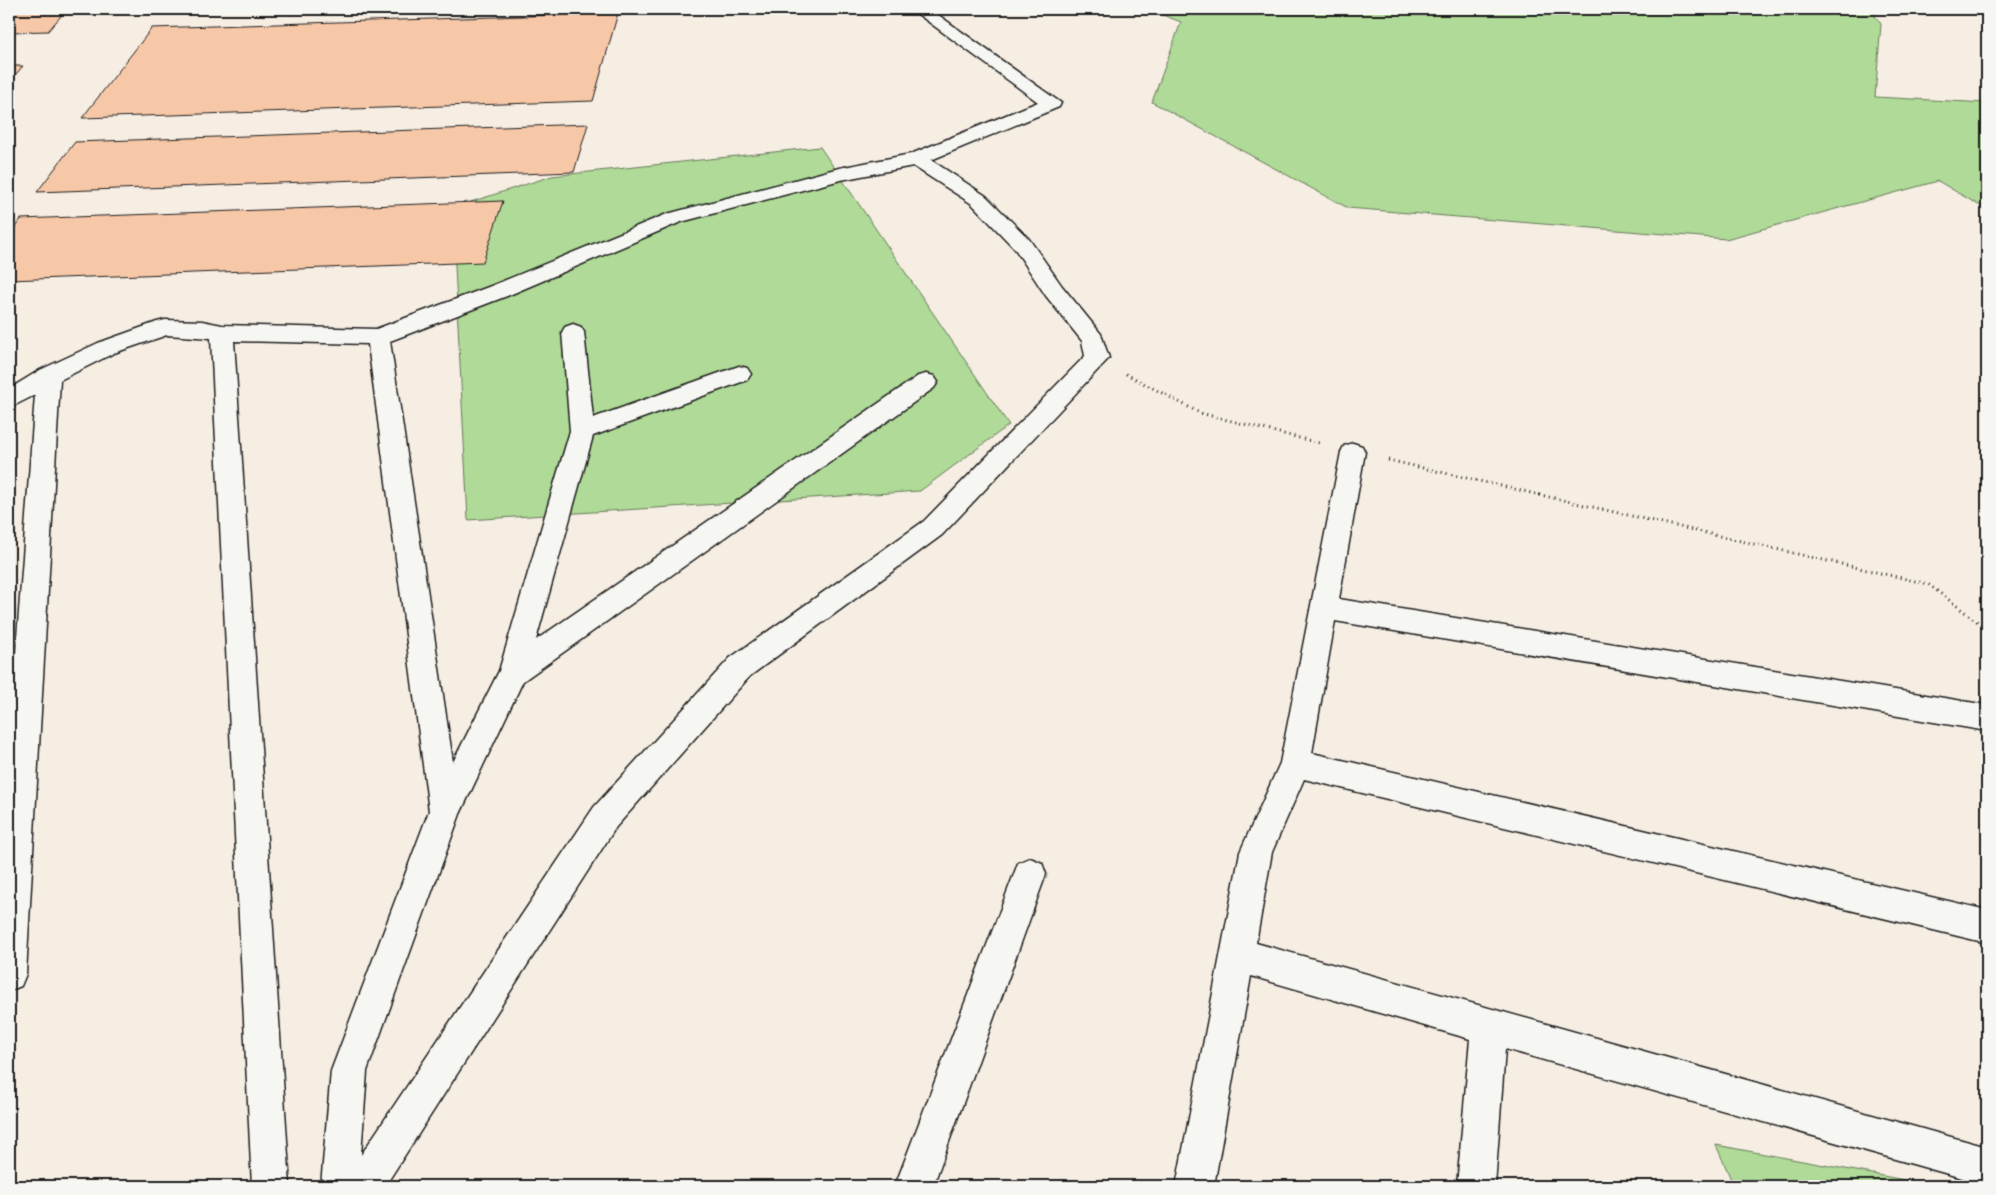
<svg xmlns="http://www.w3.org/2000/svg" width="1996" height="1195" font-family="'Gochi Hand',sans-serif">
<rect width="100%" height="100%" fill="#f6ede3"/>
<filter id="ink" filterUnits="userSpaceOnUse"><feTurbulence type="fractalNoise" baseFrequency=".02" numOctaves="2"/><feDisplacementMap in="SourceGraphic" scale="10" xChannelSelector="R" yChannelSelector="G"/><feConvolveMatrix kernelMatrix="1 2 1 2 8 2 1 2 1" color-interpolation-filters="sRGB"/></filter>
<g filter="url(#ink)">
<!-- green -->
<path fill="#afda97" stroke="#667b5a" d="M 1147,9 L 1870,9 L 1881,24 L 1875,97 L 1987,103 L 1987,210 L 1938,181 L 1726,239 L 1348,208 L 1152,102 L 1181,22 Z
M 820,147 L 1009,425 L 920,491 L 468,520 L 452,208 L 552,176 Z
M 1716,1145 L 1937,1186 L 1734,1186 Z"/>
<!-- building -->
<path fill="#f7c8a7" stroke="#1c1c1c" d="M 9,9 L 67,9 L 48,31 L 9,32 Z
M 618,13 L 593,101 L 82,118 L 152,28 Z
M 9,66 L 23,66 L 9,82 Z
M 588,124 L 574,172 L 37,192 L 75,142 Z
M 503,201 L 483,262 L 9,280 L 9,235 L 21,219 Z"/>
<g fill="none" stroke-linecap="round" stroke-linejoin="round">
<!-- street casing -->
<g stroke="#1c1c1c" stroke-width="3">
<path id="street" d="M 911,9 L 930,9 L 1061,103 L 1059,107 L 931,160 L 986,196 L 1029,239 L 1062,286 L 1101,334 L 1109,358 L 942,535 L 750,676 L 616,827 L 385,1186 L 321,1186 L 331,1071 L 429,811 L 368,344 L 234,341 L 290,1186 L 252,1186 L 211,338 L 167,335 L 114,353 L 60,380 L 26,974 L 21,986 L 9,991 L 9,746 L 35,395 L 9,408 L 9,389 L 40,370 L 98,343 L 157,322 L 165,320 L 202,321 L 222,325 L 376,329 L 491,286 L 667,214 L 839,168 L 911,154 L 1038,102 ZM 913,166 L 972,204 L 1015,249 L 1046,296 L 1082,341 L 1085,356 L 924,521 L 730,658 L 594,807 L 361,1155 L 367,1071 L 460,814 L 523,681 L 934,388 L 938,382 L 934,376 L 926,374 L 918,376 L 536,640 L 593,436 L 747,380 L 751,374 L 747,368 L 739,366 L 593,418 L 584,332 L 581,327 L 573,324 L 565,327 L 562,332 L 570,431 L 499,671 L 453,762 L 390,341 L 507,296 L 681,222 L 841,180 Z
M 1353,443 L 1362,446 L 1365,452 L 1339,599 L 1987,705 L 1987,731 L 1335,621 L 1312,753 L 1987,910 L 1987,943 L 1304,779 L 1272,852 L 1256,943 L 1987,1147 L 1987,1185 L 1505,1049 L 1495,1186 L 1457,1186 L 1470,1039 L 1251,976 L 1214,1186 L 1176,1186 L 1240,852 L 1280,763 L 1341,452 L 1344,446 Z
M 1030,858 L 1042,863 L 1046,874 L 933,1186 L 895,1186 L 1014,874 L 1018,863 Z"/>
</g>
<!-- path -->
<path stroke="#1c1c1c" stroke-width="3" stroke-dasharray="1 4" stroke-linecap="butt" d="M 1126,374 L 1200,413 L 1319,443
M 1388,460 L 1928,584 L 1987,629"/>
<!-- street -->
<use href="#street" fill="#f6f6f2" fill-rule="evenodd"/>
</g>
</g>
<!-- margin -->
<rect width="1996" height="1195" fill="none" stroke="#f6f6f2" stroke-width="30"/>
<rect x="15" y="15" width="1966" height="1165" fill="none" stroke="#1c1c1c" stroke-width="2" filter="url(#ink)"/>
</svg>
